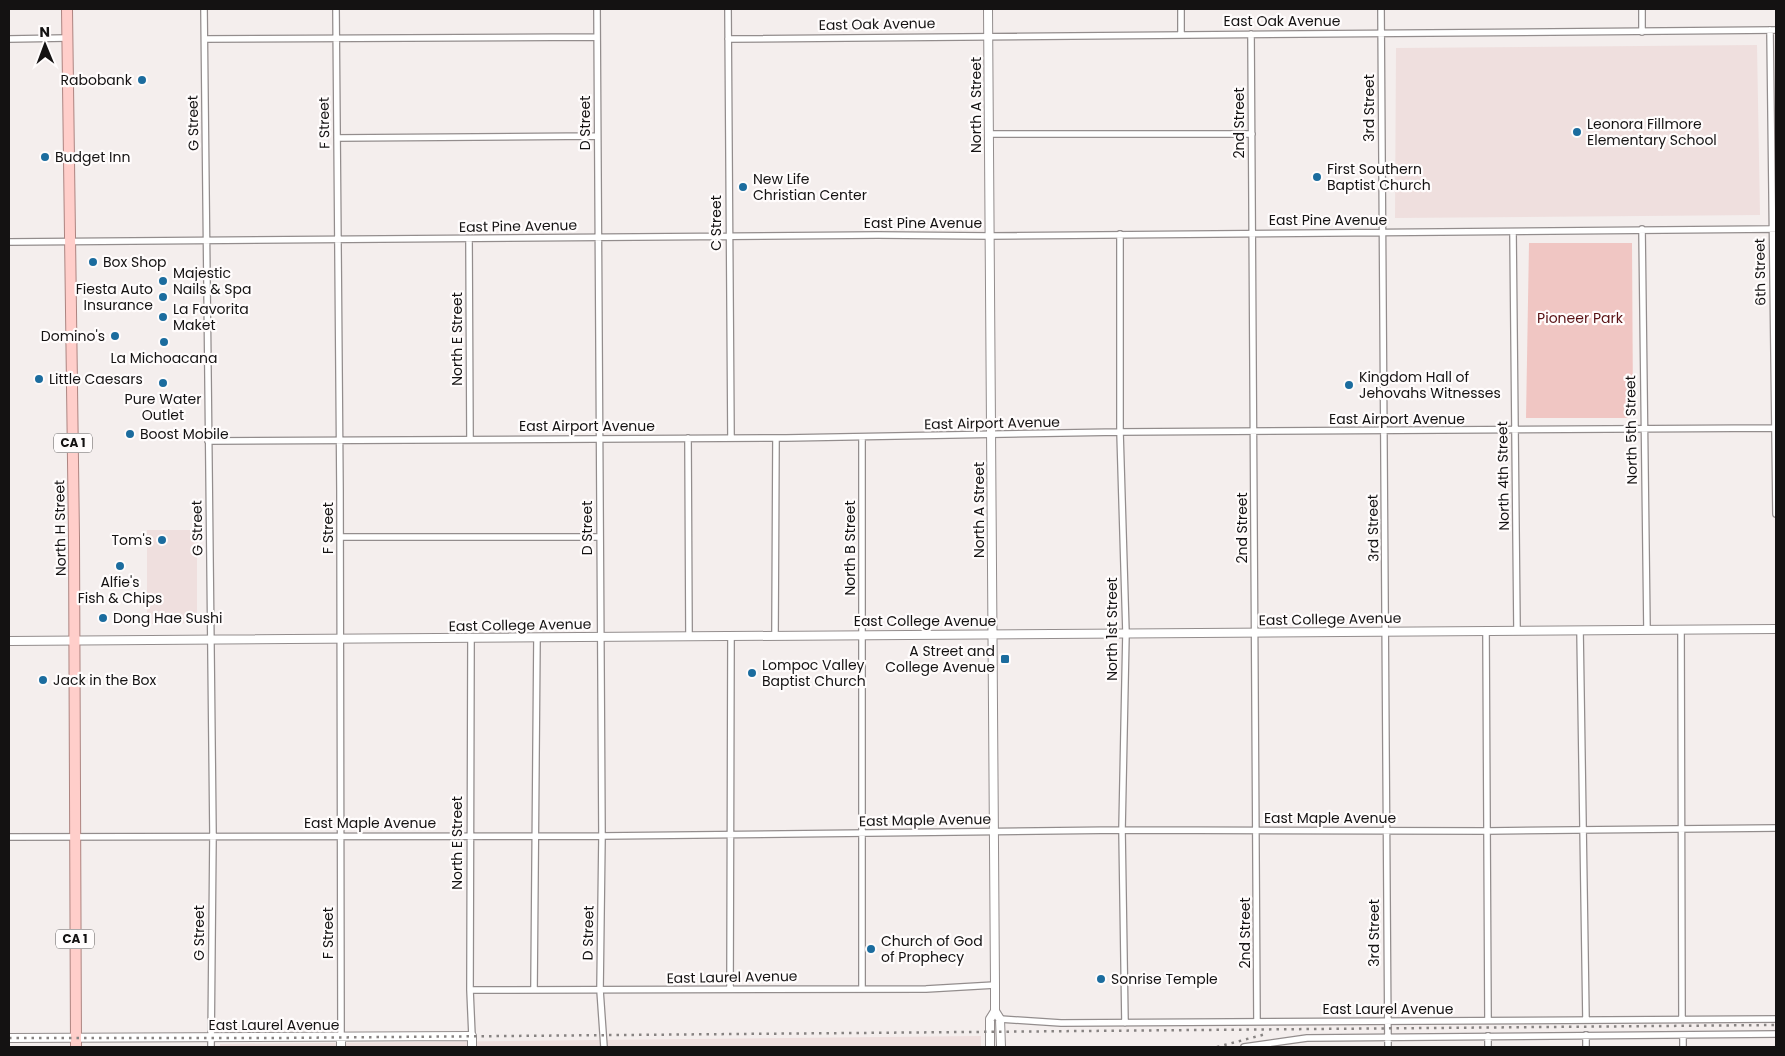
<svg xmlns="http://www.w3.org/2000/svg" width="1785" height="1056" font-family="Poppins,sans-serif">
<rect width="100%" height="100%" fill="#f4eeed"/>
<!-- built -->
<path fill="#efdfde" d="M 1757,45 L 1760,215 L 1395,218 L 1396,48 Z
M 147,530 L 197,530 L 197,623 L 147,624 Z
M 981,1036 L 981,1047 L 220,1047 L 220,1044 Z"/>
<!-- green -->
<path fill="#f0c6c3" d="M 1529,243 L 1632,243 L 1633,411 L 1627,418 L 1526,418 Z"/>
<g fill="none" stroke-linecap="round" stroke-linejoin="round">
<!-- minor casing -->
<g stroke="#938d8d" stroke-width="8">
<path id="minor" d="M 204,9 L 213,835 L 211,1047
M 336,9 L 340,490 L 341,1037
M 597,9 L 602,836 L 600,990 L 604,1047
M 728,9 L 731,438
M 1381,9 L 1388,1047
M 1642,9 L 1642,32
M 1770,30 L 1776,514
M 1181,33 L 1181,9
M 1251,34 L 1257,1022
M 9,39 L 67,38
M 205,39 L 597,37
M 728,39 L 1776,30
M 989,134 L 1252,134
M 337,138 L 597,136
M 1642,229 L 1647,630
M 1513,232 L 1517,629
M 1120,234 L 1120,432 L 1126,633 L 1122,830 L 1125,1023
M 469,239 L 470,439
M 9,242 L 878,235 L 990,236 L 1776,229
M 688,438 L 689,635
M 208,441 L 786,438 L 1120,432 L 1776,428
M 341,537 L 600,537
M 1681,629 L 1682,1019
M 1486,630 L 1488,1020
M 1580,630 L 1586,1020
M 775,634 L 776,438
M 471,638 L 470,990 L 472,1036
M 9,837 L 602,836 L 1122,830 L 1487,831 L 1776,828
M 534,989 L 537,637
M 730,989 L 731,635
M 862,989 L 862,437
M 470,990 L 926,989 L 995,985
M 1000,1019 L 1061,1023 L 1776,1019
M 1683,1035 L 1683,1047
M 1244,1047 L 1307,1038 L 1776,1034
M 1488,1047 L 1488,1036
M 1586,1047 L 1586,1035"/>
</g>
<!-- tertiary casing -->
<g stroke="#938d8d" stroke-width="10">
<path id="tertiary" d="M 988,9 L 995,985 L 995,1011 L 1000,1019 L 1001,1047
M 9,641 L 1776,629
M 341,1037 L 341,1047
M 9,1038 L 472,1036 L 472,1047
M 990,1047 L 990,1019 L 995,1011"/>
</g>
<!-- trunk casing -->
<g stroke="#ad8480" stroke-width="12">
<path id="trunk" d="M 67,9 L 74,537 L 76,1047"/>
</g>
<!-- minor -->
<use href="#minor" stroke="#fff" stroke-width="5.5"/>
<!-- tertiary -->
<use href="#tertiary" stroke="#fff" stroke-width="8"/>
<!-- trunk -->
<use href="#trunk" stroke="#ffceca" stroke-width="10"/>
<!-- rail -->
<path stroke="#878382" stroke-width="2.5" stroke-dasharray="2.5 5" stroke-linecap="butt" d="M 9,1038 L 275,1038 L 1776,1025
M 1217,1047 L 1266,1034"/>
</g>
<!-- markers -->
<g fill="#1b6c9e" stroke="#fffcfc" stroke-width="2">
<circle cx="142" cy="80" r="5"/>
<circle cx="1577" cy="132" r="5"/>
<circle cx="45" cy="157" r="5"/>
<circle cx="1317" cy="177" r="5"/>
<circle cx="743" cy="187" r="5"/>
<circle cx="93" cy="262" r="5"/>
<circle cx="163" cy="281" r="5"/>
<circle cx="163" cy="297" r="5"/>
<circle cx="163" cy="317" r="5"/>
<circle cx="115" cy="336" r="5"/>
<circle cx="164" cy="342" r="5"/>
<circle cx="39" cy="379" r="5"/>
<circle cx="163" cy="383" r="5"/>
<circle cx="1349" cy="385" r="5"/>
<circle cx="130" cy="434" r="5"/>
<circle cx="162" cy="540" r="5"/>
<circle cx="120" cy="566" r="5"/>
<circle cx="103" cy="618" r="5"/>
<rect x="1000" y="654" width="10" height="10" rx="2.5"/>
<circle cx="752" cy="673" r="5"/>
<circle cx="43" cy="680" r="5"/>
<circle cx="871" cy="949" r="5"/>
<circle cx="1101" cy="979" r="5"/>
</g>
<g text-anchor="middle" stroke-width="4.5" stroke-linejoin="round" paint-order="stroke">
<!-- shield labels -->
<g fill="#fffcfc" stroke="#5a5858" stroke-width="1">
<rect x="54" y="433.5" width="38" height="19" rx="4"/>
<rect x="56" y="929.5" width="38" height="19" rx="4"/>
</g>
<g font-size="12" font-weight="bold" fill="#141212">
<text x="73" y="447">CA 1</text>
<text x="75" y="943">CA 1</text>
</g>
<!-- street labels -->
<g font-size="14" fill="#141212" stroke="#fffcfc">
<text x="1282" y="26">East Oak Avenue</text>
<text transform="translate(877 24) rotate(-1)" y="5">East Oak Avenue</text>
<text transform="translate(976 105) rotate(-90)" y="5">North A Street</text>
<text transform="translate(1369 108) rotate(-90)" y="5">3rd Street</text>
<text transform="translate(193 123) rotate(-91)" y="5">G Street</text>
<text transform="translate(324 123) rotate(-91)" y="5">F Street</text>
<text transform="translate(585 123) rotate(-90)" y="5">D Street</text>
<text transform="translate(1239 123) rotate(-90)" y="5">2nd Street</text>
<text x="1328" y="225">East Pine Avenue</text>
<text transform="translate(716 223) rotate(-90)" y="5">C Street</text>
<text x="923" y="228">East Pine Avenue</text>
<text transform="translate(518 226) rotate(-1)" y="5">East Pine Avenue</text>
<text transform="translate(1760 272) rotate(-91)" y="5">6th Street</text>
<text transform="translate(457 339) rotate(-90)" y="5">North E Street</text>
<text x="1397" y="424">East Airport Avenue</text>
<text transform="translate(992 423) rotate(-1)" y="5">East Airport Avenue</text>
<text x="587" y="431">East Airport Avenue</text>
<text transform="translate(1631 430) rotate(-91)" y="5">North 5th Street</text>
<text transform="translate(1503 476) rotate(-91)" y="5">North 4th Street</text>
<text transform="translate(979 510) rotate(-90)" y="5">North A Street</text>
<text transform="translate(60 528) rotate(-91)" y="5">North H Street</text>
<text transform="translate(197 528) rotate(-91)" y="5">G Street</text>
<text transform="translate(328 528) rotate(-90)" y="5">F Street</text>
<text transform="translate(587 528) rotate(-90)" y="5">D Street</text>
<text transform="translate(1242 528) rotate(-90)" y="5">2nd Street</text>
<text transform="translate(1373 528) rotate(-91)" y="5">3rd Street</text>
<text transform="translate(850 548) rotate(-90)" y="5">North B Street</text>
<text transform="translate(1330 619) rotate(-1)" y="5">East College Avenue</text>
<text x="925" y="626">East College Avenue</text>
<text transform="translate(520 625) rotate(-1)" y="5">East College Avenue</text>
<text transform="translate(1112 629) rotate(-90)" y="5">North 1st Street</text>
<text x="1330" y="823">East Maple Avenue</text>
<text transform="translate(925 820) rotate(-1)" y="5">East Maple Avenue</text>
<text x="370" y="828">East Maple Avenue</text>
<text transform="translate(457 843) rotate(-90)" y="5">North E Street</text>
<text transform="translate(199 933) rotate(-90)" y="5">G Street</text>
<text transform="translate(328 933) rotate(-90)" y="5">F Street</text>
<text transform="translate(588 933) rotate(-89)" y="5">D Street</text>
<text transform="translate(1245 933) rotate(-90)" y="5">2nd Street</text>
<text transform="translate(1374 933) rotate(-90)" y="5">3rd Street</text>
<text transform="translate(732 977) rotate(-1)" y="5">East Laurel Avenue</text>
<text x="1388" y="1014">East Laurel Avenue</text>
<text x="274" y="1030">East Laurel Avenue</text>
</g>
<!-- poi labels -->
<g font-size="14" fill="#141212" stroke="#fffcfc" text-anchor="start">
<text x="132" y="85" text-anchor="end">Rabobank</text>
<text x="1587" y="129">Leonora Fillmore<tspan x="1587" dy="16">Elementary School</tspan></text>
<text x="55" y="162">Budget Inn</text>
<text x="1327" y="174">First Southern<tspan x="1327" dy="16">Baptist Church</tspan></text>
<text x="753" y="184">New Life<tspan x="753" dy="16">Christian Center</tspan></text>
<text x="103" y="267">Box Shop</text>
<text x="173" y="278">Majestic<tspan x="173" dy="16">Nails &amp; Spa</tspan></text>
<text x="153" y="294" text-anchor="end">Fiesta Auto<tspan x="153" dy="16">Insurance</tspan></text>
<text x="173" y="314">La Favorita<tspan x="173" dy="16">Maket</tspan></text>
<text x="105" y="341" text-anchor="end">Domino's</text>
<text x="164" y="363" text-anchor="middle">La Michoacana</text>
<text x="1359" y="382">Kingdom Hall of<tspan x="1359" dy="16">Jehovahs Witnesses</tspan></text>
<text x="49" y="384">Little Caesars</text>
<text x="163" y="404" text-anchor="middle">Pure Water<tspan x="163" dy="16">Outlet</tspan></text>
<text x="140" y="439">Boost Mobile</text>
<text x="152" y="545" text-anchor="end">Tom's</text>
<text x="120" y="587" text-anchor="middle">Alfie's<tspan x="120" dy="16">Fish &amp; Chips</tspan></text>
<text x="113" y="623">Dong Hae Sushi</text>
<text x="995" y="656" text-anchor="end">A Street and<tspan x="995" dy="16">College Avenue</tspan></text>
<text x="762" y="670">Lompoc Valley<tspan x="762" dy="16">Baptist Church</tspan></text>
<text x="53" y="685">Jack in the Box</text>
<text x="881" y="946">Church of God<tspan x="881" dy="16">of Prophecy</tspan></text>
<text x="1111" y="984">Sonrise Temple</text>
</g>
<!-- park labels -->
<g font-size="14" fill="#591114" stroke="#fffcfc">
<text x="1580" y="323">Pioneer Park</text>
</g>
</g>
<!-- border -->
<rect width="1785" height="1056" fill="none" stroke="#141212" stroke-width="20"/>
<!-- north arrow -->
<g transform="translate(45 45) rotate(359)" stroke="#fffcfc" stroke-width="4" paint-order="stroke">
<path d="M0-4L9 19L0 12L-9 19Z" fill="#141212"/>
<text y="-8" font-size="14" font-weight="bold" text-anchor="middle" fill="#141212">N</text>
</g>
</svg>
